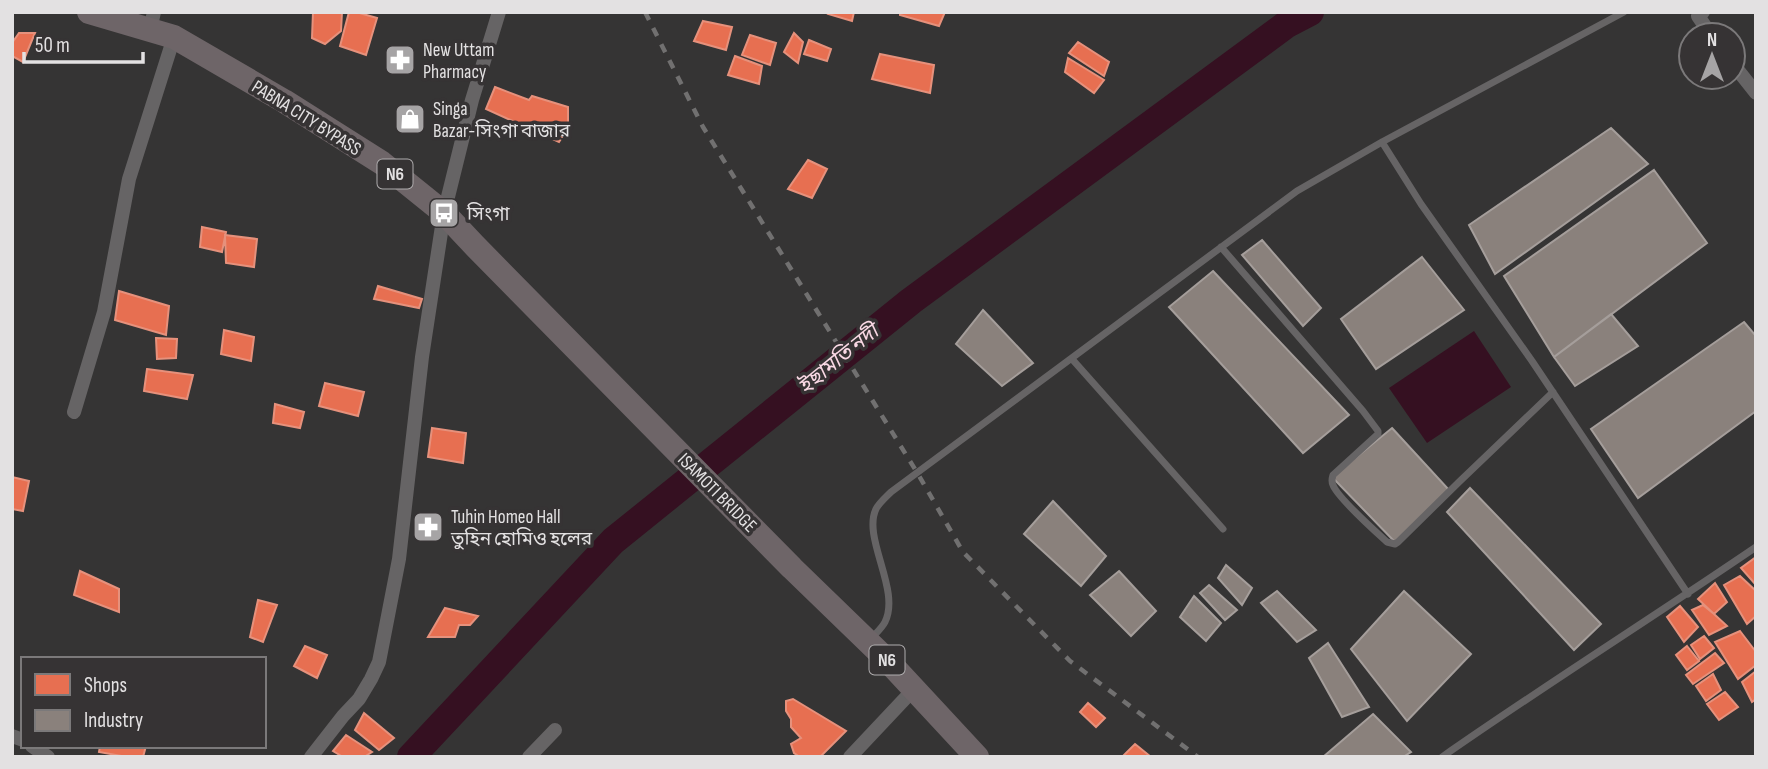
<svg xmlns="http://www.w3.org/2000/svg" width="1768" height="769" font-family="'Sofia Sans Condensed','Noto Sans Bengali',sans-serif">
<rect width="100%" height="100%" fill="#353434"/>
<!-- water -->
<path fill="#351021" d="M 1474,331 L 1511,387 L 1427,443 L 1389,388 Z"/>
<!-- shops -->
<path fill="#e76f51" stroke="#e6917c" stroke-width="2" d="M 313,12 L 342,12 L 341,31 L 325,44 L 312,38 Z
M 349,12 L 356,12 L 377,18 L 366,55 L 340,46 Z
M 829,12 L 854,12 L 852,21 L 828,14 Z
M 900,12 L 945,12 L 939,26 L 900,15 Z
M 703,21 L 732,27 L 726,50 L 694,41 Z
M 19,33 L 35,33 L 23,62 L 12,56 L 12,43 Z
M 794,33 L 803,42 L 798,63 L 784,52 Z
M 750,35 L 776,43 L 770,65 L 742,55 Z
M 809,40 L 831,49 L 827,61 L 804,54 Z
M 1078,42 L 1109,62 L 1104,76 L 1069,53 Z
M 880,54 L 934,65 L 930,93 L 872,79 Z
M 735,56 L 762,66 L 759,84 L 728,75 Z
M 1068,58 L 1104,80 L 1094,93 L 1065,72 Z
M 495,87 L 529,100 L 532,96 L 568,107 L 568,128 L 559,142 L 486,109 Z
M 808,160 L 827,169 L 812,198 L 788,189 Z
M 202,227 L 226,232 L 222,252 L 200,247 Z
M 225,235 L 257,239 L 254,267 L 226,263 Z
M 378,286 L 422,299 L 419,308 L 374,299 Z
M 119,291 L 169,306 L 166,335 L 115,320 Z
M 224,330 L 254,337 L 251,361 L 221,354 Z
M 156,338 L 177,339 L 176,358 L 157,359 Z
M 147,369 L 193,375 L 187,399 L 144,391 Z
M 325,383 L 364,392 L 358,416 L 319,406 Z
M 275,404 L 304,412 L 300,428 L 273,423 Z
M 432,428 L 466,433 L 463,463 L 428,457 Z
M 12,477 L 29,481 L 23,511 L 12,509 Z
M 1756,557 L 1756,585 L 1741,568 Z
M 80,571 L 119,589 L 119,612 L 74,595 Z
M 1740,576 L 1756,591 L 1756,616 L 1747,624 L 1724,585 Z
M 1715,583 L 1727,602 L 1714,614 L 1698,599 Z
M 258,600 L 277,605 L 263,642 L 250,637 Z
M 1703,605 L 1714,614 L 1727,626 L 1709,635 L 1692,610 Z
M 1680,606 L 1698,627 L 1684,642 L 1667,617 Z
M 445,608 L 478,616 L 470,625 L 459,625 L 455,637 L 428,637 Z
M 1740,631 L 1756,652 L 1756,665 L 1738,679 L 1715,642 Z
M 1704,636 L 1714,648 L 1700,659 L 1691,645 Z
M 305,646 L 327,655 L 317,678 L 294,666 Z
M 1687,646 L 1699,661 L 1687,670 L 1676,655 Z
M 1715,653 L 1724,663 L 1693,684 L 1686,675 Z
M 1756,671 L 1756,699 L 1752,702 L 1742,682 Z
M 1713,674 L 1721,690 L 1706,701 L 1696,686 Z
M 1725,692 L 1738,707 L 1719,720 L 1707,704 Z
M 793,699 L 846,731 L 820,757 L 800,757 L 794,753 L 791,744 L 801,738 L 791,727 L 791,719 L 786,711 L 786,701 Z
M 1088,703 L 1105,718 L 1096,727 L 1080,712 Z
M 364,713 L 394,738 L 379,750 L 355,730 Z
M 346,735 L 372,752 L 364,757 L 343,757 L 333,751 Z
M 1135,744 L 1151,757 L 1122,757 Z
M 100,746 L 146,746 L 143,757 L 127,757 L 99,752 Z"/>
<!-- industry -->
<path fill="#8a817c" stroke="#a59e9b" stroke-width="2" d="M 1611,128 L 1648,164 L 1495,274 L 1469,225 Z
M 1654,170 L 1707,243 L 1554,357 L 1504,276 Z
M 1262,240 L 1321,308 L 1303,326 L 1242,255 Z
M 1422,257 L 1464,310 L 1376,369 L 1341,319 Z
M 1213,271 L 1349,415 L 1303,453 L 1169,307 Z
M 983,310 L 1033,363 L 1002,386 L 956,344 Z
M 1611,314 L 1638,346 L 1575,386 L 1554,357 Z
M 1744,322 L 1756,336 L 1756,411 L 1638,498 L 1591,429 Z
M 1392,428 L 1449,490 L 1395,542 L 1332,477 Z
M 1470,488 L 1601,624 L 1574,650 L 1447,512 Z
M 1053,501 L 1106,556 L 1081,586 L 1024,534 Z
M 1226,565 L 1252,588 L 1242,605 L 1218,578 Z
M 1119,571 L 1156,611 L 1131,636 L 1090,595 Z
M 1209,585 L 1237,610 L 1225,620 L 1200,593 Z
M 1277,591 L 1316,630 L 1297,642 L 1261,603 Z
M 1404,591 L 1471,654 L 1407,721 L 1351,649 Z
M 1194,596 L 1221,623 L 1206,641 L 1180,617 Z
M 1328,643 L 1369,707 L 1342,717 L 1309,658 Z
M 1373,714 L 1411,752 L 1403,757 L 1323,757 Z"/>
<g fill="none" stroke-linecap="round" stroke-linejoin="round">
<!-- river -->
<path stroke="#351021" stroke-width="28" d="M 411,757 L 613,541 L 911,301 L 1287,24 L 1310,12"/>
<!-- service -->
<path stroke="#666465" stroke-width="7" d="M 1382,142 L 1421,204 L 1532,361 L 1688,594
M 1221,247 L 1363,411 L 1378,431 L 1378,434 L 1333,475 C 1332,479 1331,481 1333,485 C 1337,497 1376,532 1387,542 L 1395,544 L 1398,542 L 1459,482 L 1553,392
M 1072,359 L 1223,529
M 871,639 C 875,634 882,628 885,622 C 901,590 862,538 876,509 C 879,503 886,497 891,492 L 1297,191 L 1382,142 L 1624,12
M 1442,757 C 1545,685 1652,618 1756,547"/>
<!-- minor -->
<path stroke="#666465" stroke-width="14" d="M 1703,12 L 1698,16 L 1711,35
M 150,30 L 154,12
M 1733,64 L 1756,93
M 74,412 L 104,312 L 129,179 L 174,37
M 12,736 L 23,740
M 32,746 L 48,757
M 311,757 L 343,716 L 359,699 L 371,679 L 379,662 L 399,559 L 422,357 L 444,213 L 472,100 L 499,12
M 529,757 L 555,730
M 850,757 L 914,689"/>
<!-- trunk -->
<path stroke="#6e6568" stroke-width="24" d="M 89,12 L 174,37 L 284,101 L 382,163 L 444,213 L 475,246 L 792,568 L 887,660 L 977,757"/>
<!-- rail -->
<path stroke="#717070" stroke-width="4.5" stroke-dasharray="9 9" stroke-linecap="butt" d="M 645,12 L 703,127 L 918,474 L 963,552 L 1070,661 L 1198,757"/>
</g>
<!-- icons -->
<defs>
<g id="pharmacy-square" transform="scale(1.575)"><rect x="-9" y="-9" width="18" height="18" rx="4" fill="#a6a4a5" stroke="#363334"/><path d="M-2-6h4v4h4v4h-4v4h-4v-4h-4v-4h4Z" fill="#fff"/></g>
<g id="shop-square" transform="scale(1.575)"><rect x="-9" y="-9" width="18" height="18" rx="4" fill="#a6a4a5" stroke="#363334"/><path d="M-5-2.5h2.3a2.7 3.5 0 0 1 5.4 0H5L5.5 6h-11ZM-1.5-2.5h3a1.5 2.3 0 0 0-3 0Z" fill="#fff"/></g>
<g id="bus-square" transform="scale(1.575)"><rect x="-9" y="-9" width="18" height="18" rx="4" fill="#a6a4a5" stroke="#363334"/><path d="M-5-6H5V4H4V6H2V4H-2V6H-4V4H-5ZM-3.5-4V0h7V-4ZM-3.5 1.2v1.5H-2V1.2ZM2 1.2v1.5H3.5V1.2Z" fill="#fff"/></g>
</defs>
<g fill-rule="evenodd">
<use href="#pharmacy-square" x="400" y="60"/>
<use href="#shop-square" x="410" y="119"/>
<use href="#bus-square" x="444" y="213"/>
<use href="#pharmacy-square" x="428" y="527"/>
</g>
<g text-anchor="middle" stroke-width="7" stroke-linejoin="round" paint-order="stroke">
<!-- shield labels -->
<g fill="#363334" stroke="#afadae" stroke-width="2">
<rect x="377.5" y="159.5" width="35" height="29" rx="5"/>
<rect x="869.5" y="645.5" width="35" height="29" rx="5"/>
</g>
<g font-size="18" font-weight="bold" fill="#e3e1e2">
<text x="395" y="180">N6</text>
<text x="887" y="666">N6</text>
</g>
<!-- poi labels -->
<g font-size="19" fill="#e3e1e2" stroke="#363334" text-anchor="start">
<text x="423" y="56">New Uttam<tspan x="423" dy="22">Pharmacy</tspan></text>
<text x="433" y="115">Singa<tspan x="433" dy="22">Bazar-সিংগা বাজার</tspan></text>
<text x="467" y="220">সিংগা</text>
<text x="451" y="523">Tuhin Homeo Hall<tspan x="451" dy="22">তুহিন হোমিও হলের</tspan></text>
</g>
<!-- street labels -->
<g font-size="19" fill="#e3e1e2" stroke="#363334">
<text transform="translate(307 117) rotate(32)" y="7">PABNA CITY BYPASS</text>
<text transform="translate(718 492) rotate(45)" y="7">ISAMOTI BRIDGE</text>
</g>
<!-- water labels -->
<g font-size="21" font-style="italic" fill="#fad9e5" stroke="#363334">
<text transform="translate(838 359) rotate(-39)" y="7">ইছামতি নদী</text>
</g>
</g>
<!-- border -->
<rect width="1768" height="769" fill="none" stroke="#e3e1e2" stroke-width="28"/>
<!-- legend -->
<rect x="21" y="657" width="245" height="91" fill="#363334" stroke="#7b797a" stroke-width="2"/>
<rect x="35" y="674" width="35" height="21" fill="#e76f51" stroke="#7b797a" stroke-width="2"/>
<text x="84" y="692" font-size="21" fill="#e3e1e2">Shops</text>
<rect x="35" y="710" width="35" height="21" fill="#8a817c" stroke="#7b797a" stroke-width="2"/>
<text x="84" y="727" font-size="21" fill="#e3e1e2">Industry</text>
<!-- north arrow -->
<g transform="translate(1712 56)"><circle r="33" fill="#363334" stroke="#7b797a" stroke-width="2"/>
<path d="M0-5L12 26L0 18L-12 26Z" fill="#a6a4a5"/>
<text y="-10" font-size="19" font-weight="bold" text-anchor="middle" fill="#e3e1e2">N</text>
</g>
<!-- scale -->
<path d="M24 52v10h119v-10" fill="none" stroke="#e3e1e2" stroke-width="3.5"/>
<text x="35" y="52" font-size="21" fill="#e3e1e2" stroke="#363334" stroke-width="5" paint-order="stroke">50 m</text>
</svg>
